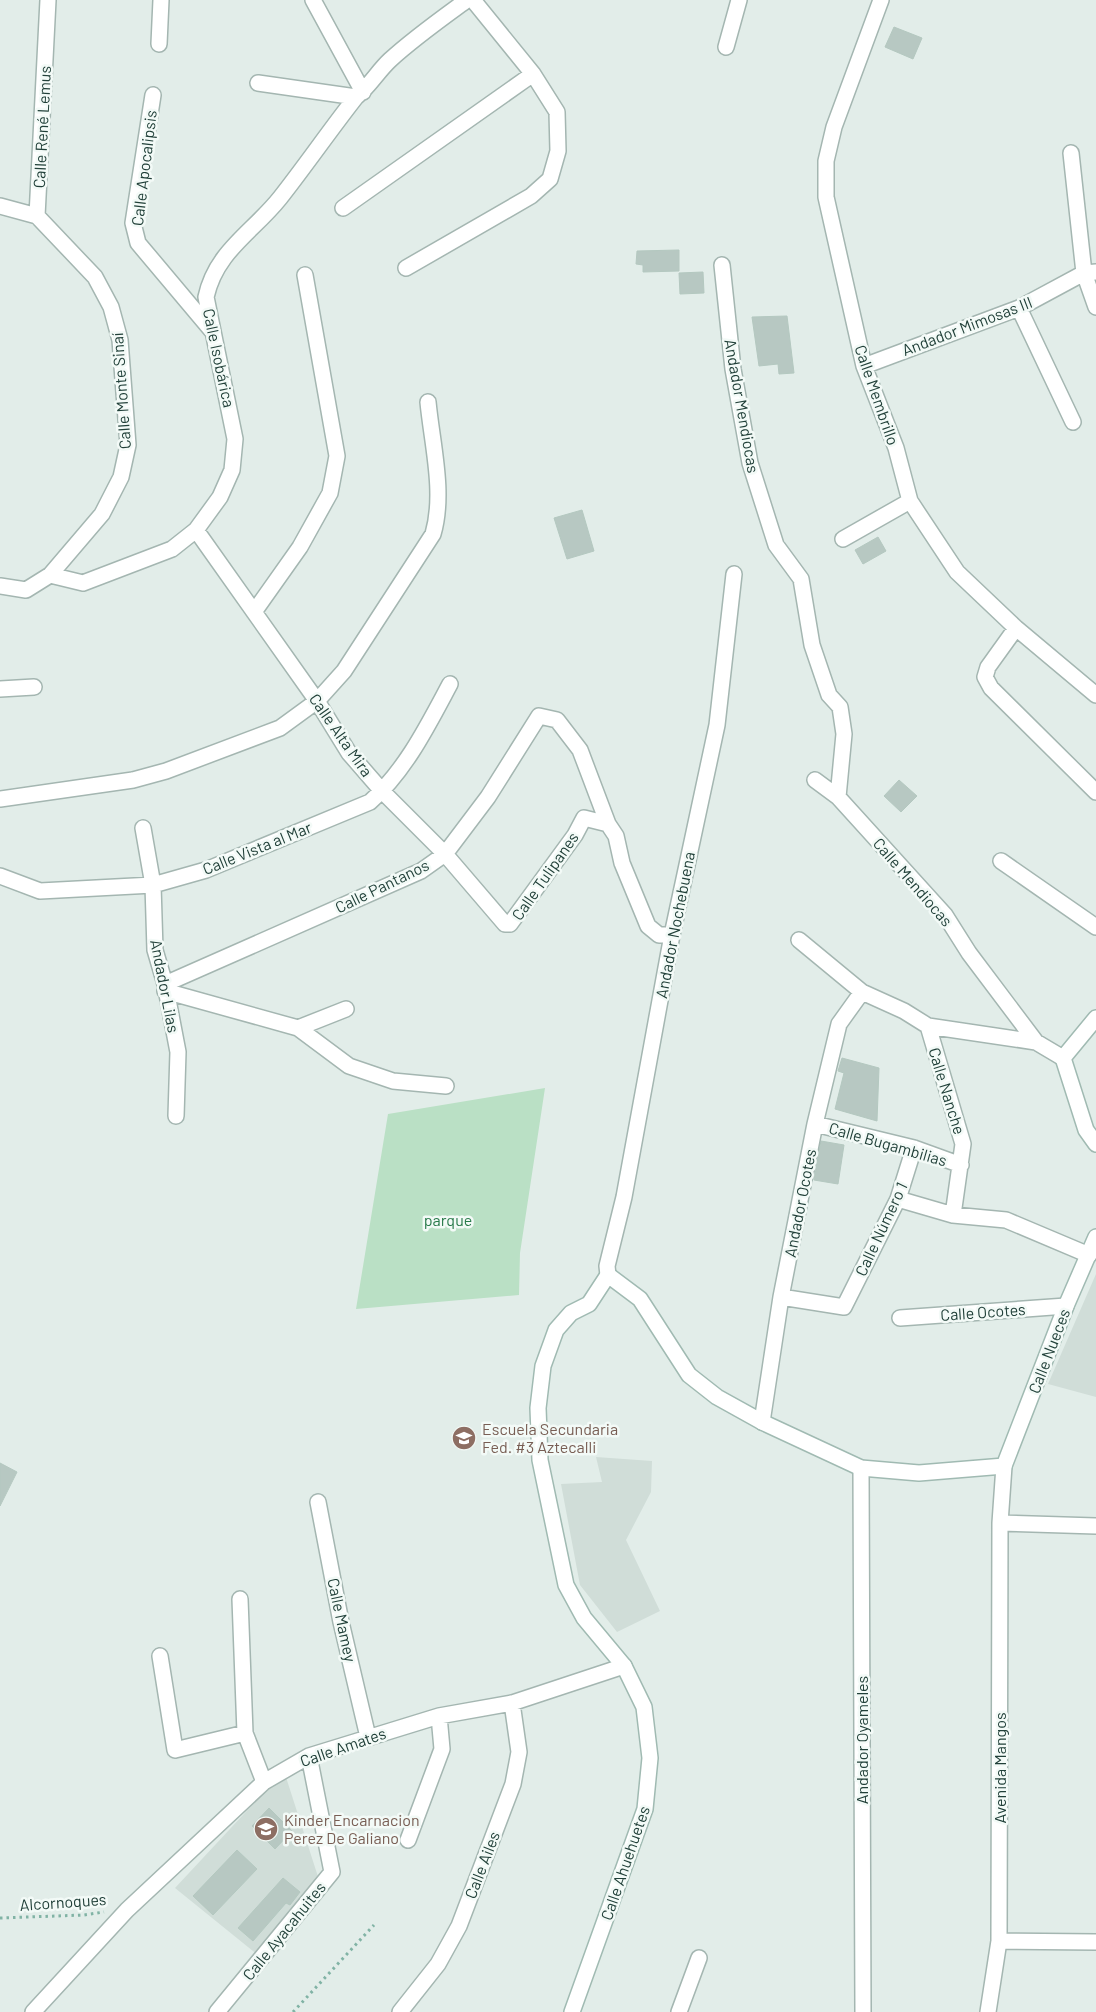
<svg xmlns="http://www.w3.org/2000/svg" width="1096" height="2012" font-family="Barlow,sans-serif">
<rect width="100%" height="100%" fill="#e2ede9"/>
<!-- built -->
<path fill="#d0ddd8" d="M 1096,1274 L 1096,1397 L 1048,1384 Z
M 596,1457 L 652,1461 L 651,1492 L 626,1540 L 660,1611 L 617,1632 L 580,1585 L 561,1484 L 602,1482 Z
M 284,1771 L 321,1886 L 259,1956 L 175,1888 Z"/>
<!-- green -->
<path fill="#bae0c5" d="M 545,1088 L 520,1253 L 519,1295 L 356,1309 L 388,1114 Z"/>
<!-- building -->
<path fill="#b7c8c2" stroke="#b4c8c0" d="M 894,27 L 922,38 L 913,59 L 885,47 Z
M 679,250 L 679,271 L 643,272 L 643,265 L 636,264 L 637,251 Z
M 703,272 L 704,293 L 680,294 L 679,273 Z
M 787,316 L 794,373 L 779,374 L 778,364 L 759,366 L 752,317 Z
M 582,510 L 594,551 L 567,559 L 554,518 Z
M 878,537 L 886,551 L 863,564 L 855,550 Z
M 899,780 L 917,796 L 901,812 L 884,796 Z
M 842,1058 L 879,1068 L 877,1121 L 835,1109 L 844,1073 L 838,1071 Z
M 821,1141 L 844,1145 L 838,1184 L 814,1180 Z
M 0,1463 L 17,1472 L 0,1506 Z
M 269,1808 L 292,1831 L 275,1849 L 252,1826 Z
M 237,1850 L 257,1869 L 213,1915 L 193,1896 Z
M 283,1878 L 300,1892 L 290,1905 L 286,1903 L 253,1941 L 238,1928 Z"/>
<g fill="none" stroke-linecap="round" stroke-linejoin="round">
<!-- minor casing -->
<g stroke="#a4b6b1" stroke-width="18">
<path id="minor" d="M 313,0 L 363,92
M 881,0 L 834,127 L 826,161 L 826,197 L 864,366 L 896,448 L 910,501 L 957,572 L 1016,628 L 1096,695
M 159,44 L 161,0
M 726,47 L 739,0
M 258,83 L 356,97
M 153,95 L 133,223 L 138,243 L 212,331
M 1071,153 L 1084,273 L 1096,307
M 0,206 L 37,216 L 95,277 L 111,307 L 120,340 L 128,445 L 121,477 L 102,514 L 50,575 L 26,590 L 0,586
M 343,208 L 533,74
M 37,216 L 48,0
M 722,265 L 733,369 L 750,463 L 776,545 L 801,579 L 812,645 L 829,695 L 840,707 L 844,734 L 838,797
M 406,268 L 531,196 L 550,179 L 558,151 L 557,112 L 533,74 L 473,0
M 1019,308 L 1073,422
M 864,366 L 1019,308 L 1084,273 L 1096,272
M 196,530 L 317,701 L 349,753 L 382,791 L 445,854 L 505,924 L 510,924 L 575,835 L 584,818 L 608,824
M 843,539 L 910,501
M 50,575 L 83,583 L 172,549 L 196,530 L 220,497 L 232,470 L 235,439 L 206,297 C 216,251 253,232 280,198 C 306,165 330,130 356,97 C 369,87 378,71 390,60 C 414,38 441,19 467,0
M 254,612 L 300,547 L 330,493 L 337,456 L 305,275
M 1016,628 L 988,667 L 985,677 L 991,688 L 1096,792
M 0,689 L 34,687
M 815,780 L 838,797 L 945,915 L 969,953 L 1036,1042
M 0,799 L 133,780 L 166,771 L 280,728 L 317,701 L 344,671 L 433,534 C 445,493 432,444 428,402
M 143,828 L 153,885 L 155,950 L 165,984 L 178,1052 L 176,1116
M 1001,861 L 1096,927
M 0,876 L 40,891 L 153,885 L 206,870 L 370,802 C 406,770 428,725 450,684
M 799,940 L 862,992 L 904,1011 L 928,1026 L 1036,1042 L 1063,1058
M 165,984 L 421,871 L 445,854 L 488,797 L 539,716 L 557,720 L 580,750 L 608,824 L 616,836 L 622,863 L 648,926 L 659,935 L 672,935
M 165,991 L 298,1028 L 349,1066 L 393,1081 L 446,1086
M 928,1026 L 963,1144 L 953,1215
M 298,1028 L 346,1009
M 815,1124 L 914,1148 L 961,1165
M 898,1199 L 953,1215 L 1006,1220 L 1089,1255
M 608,1275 L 607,1266 L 624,1197 L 672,935 L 717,725 L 734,574
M 781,1297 L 844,1307 L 898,1199 L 914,1148
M 900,1318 L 1066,1306
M 762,1422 L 781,1297 L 815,1124 L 839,1024 L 862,992
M 861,1468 L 863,2012
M 318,1502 L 341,1622 L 368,1737
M 1000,1523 L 1096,1526
M 240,1599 L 245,1733 L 264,1782
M 160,1656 L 175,1750 L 245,1733
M 408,1840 L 442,1749 L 439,1716
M 999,1941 L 1096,1942
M 33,2012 L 127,1910 L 264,1782 L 309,1756 L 439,1716 L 512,1703 L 624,1666
M 217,2012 L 332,1872 L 309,1756
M 400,2012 L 438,1964 L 459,1926 L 513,1784 L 519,1752 L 512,1703
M 679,2012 L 699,1958
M 988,2012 L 999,1941 L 1000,1523 L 1004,1466"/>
</g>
<!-- secondary casing -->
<g stroke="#a0bab2" stroke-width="18">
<path id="secondary" d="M 1096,1018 L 1063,1058 L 1086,1130 L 1096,1144
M 572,2012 L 645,1809 L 650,1758 L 644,1707 L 624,1666 L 584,1618 L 566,1585 L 540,1460 L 538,1408 L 543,1366 L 556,1330 L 571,1313 L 589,1304 L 608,1275 L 640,1299 L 689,1375 L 717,1397 L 762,1422 L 861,1468 L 919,1473 L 1004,1466 L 1066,1306 L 1096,1237"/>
</g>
<!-- path -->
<path stroke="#81b3a5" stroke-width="3" stroke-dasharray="2.5 4" stroke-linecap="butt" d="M 0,1918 L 84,1915 L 104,1912
M 293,2012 L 374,1925"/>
<!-- minor -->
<use href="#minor" stroke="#fff" stroke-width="15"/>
<!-- secondary -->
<use href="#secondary" stroke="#fff" stroke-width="15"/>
</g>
<!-- icons -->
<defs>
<g id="school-disc" transform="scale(1.25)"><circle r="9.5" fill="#8d6e63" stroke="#f3faf7"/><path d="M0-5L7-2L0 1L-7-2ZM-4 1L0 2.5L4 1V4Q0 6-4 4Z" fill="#fff"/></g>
</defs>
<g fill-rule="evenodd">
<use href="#school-disc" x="464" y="1438"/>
<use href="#school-disc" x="266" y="1829"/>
</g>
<g text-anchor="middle" stroke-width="5" stroke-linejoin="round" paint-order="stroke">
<!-- street labels -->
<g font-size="16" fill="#214039" stroke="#f3faf7">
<text transform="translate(42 127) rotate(-87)" y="6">Calle René Lemus</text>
<text transform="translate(144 168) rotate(-83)" y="6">Calle Apocalipsis</text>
<text transform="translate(967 326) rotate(-21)" y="6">Andador Mimosas III</text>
<text transform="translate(219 358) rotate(78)" y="6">Calle Isobárica</text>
<text transform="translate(121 391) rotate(-94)" y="6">Calle Monte Sinaí</text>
<text transform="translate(877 395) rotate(71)" y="6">Calle Membrillo</text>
<text transform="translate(742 406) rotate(80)" y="6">Andador Mendiocas</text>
<text transform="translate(341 735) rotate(55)" y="6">Calle Alta Mira</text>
<text transform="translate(257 848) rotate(-22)" y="6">Calle Vista al Mar</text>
<text transform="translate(545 876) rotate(-55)" y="6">Calle Tulipanes</text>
<text transform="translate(913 882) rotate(49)" y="6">Calle Mendiocas</text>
<text transform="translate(382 886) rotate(-26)" y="6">Calle Pantanos</text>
<text transform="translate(675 925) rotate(-79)" y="6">Andador Nochebuena</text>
<text transform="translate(165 986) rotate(79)" y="6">Andador Lilas</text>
<text transform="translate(947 1091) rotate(73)" y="6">Calle Nanche</text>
<text transform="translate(888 1144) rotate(16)" y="6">Calle Bugambilias</text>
<text transform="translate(800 1203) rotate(-79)" y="6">Andador Ocotes</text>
<text transform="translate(881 1229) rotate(-65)" y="6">Calle Número 1</text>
<text transform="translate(983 1312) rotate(-4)" y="6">Calle Ocotes</text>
<text transform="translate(1049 1351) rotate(-69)" y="6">Calle Nueces</text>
<text transform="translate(342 1620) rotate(78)" y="6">Calle Mamey</text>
<text transform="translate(862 1740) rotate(-90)" y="6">Andador Oyameles</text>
<text transform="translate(343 1747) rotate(-19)" y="6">Calle Amates</text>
<text transform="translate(1000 1768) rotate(-90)" y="6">Avenida Mangos</text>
<text transform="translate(625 1863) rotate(-71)" y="6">Calle Ahuehuetes</text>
<text transform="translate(482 1865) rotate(-69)" y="6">Calle Ailes</text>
<text transform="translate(63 1902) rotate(-4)" y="6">Alcornoques</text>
<text transform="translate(284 1931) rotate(-51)" y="6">Calle Ayacahuites</text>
</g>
<!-- park labels -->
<g font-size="16" fill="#287a4a" stroke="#f3faf7">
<text x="448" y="1226">parque</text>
</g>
<!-- education labels -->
<g font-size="16" fill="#785e54" stroke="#f3faf7" text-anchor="start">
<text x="482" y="1435">Escuela Secundaria<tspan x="482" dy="18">Fed. #3 Aztecalli</tspan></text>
<text x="284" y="1826">Kinder Encarnacion<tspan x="284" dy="18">Perez De Galiano</tspan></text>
</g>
</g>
</svg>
